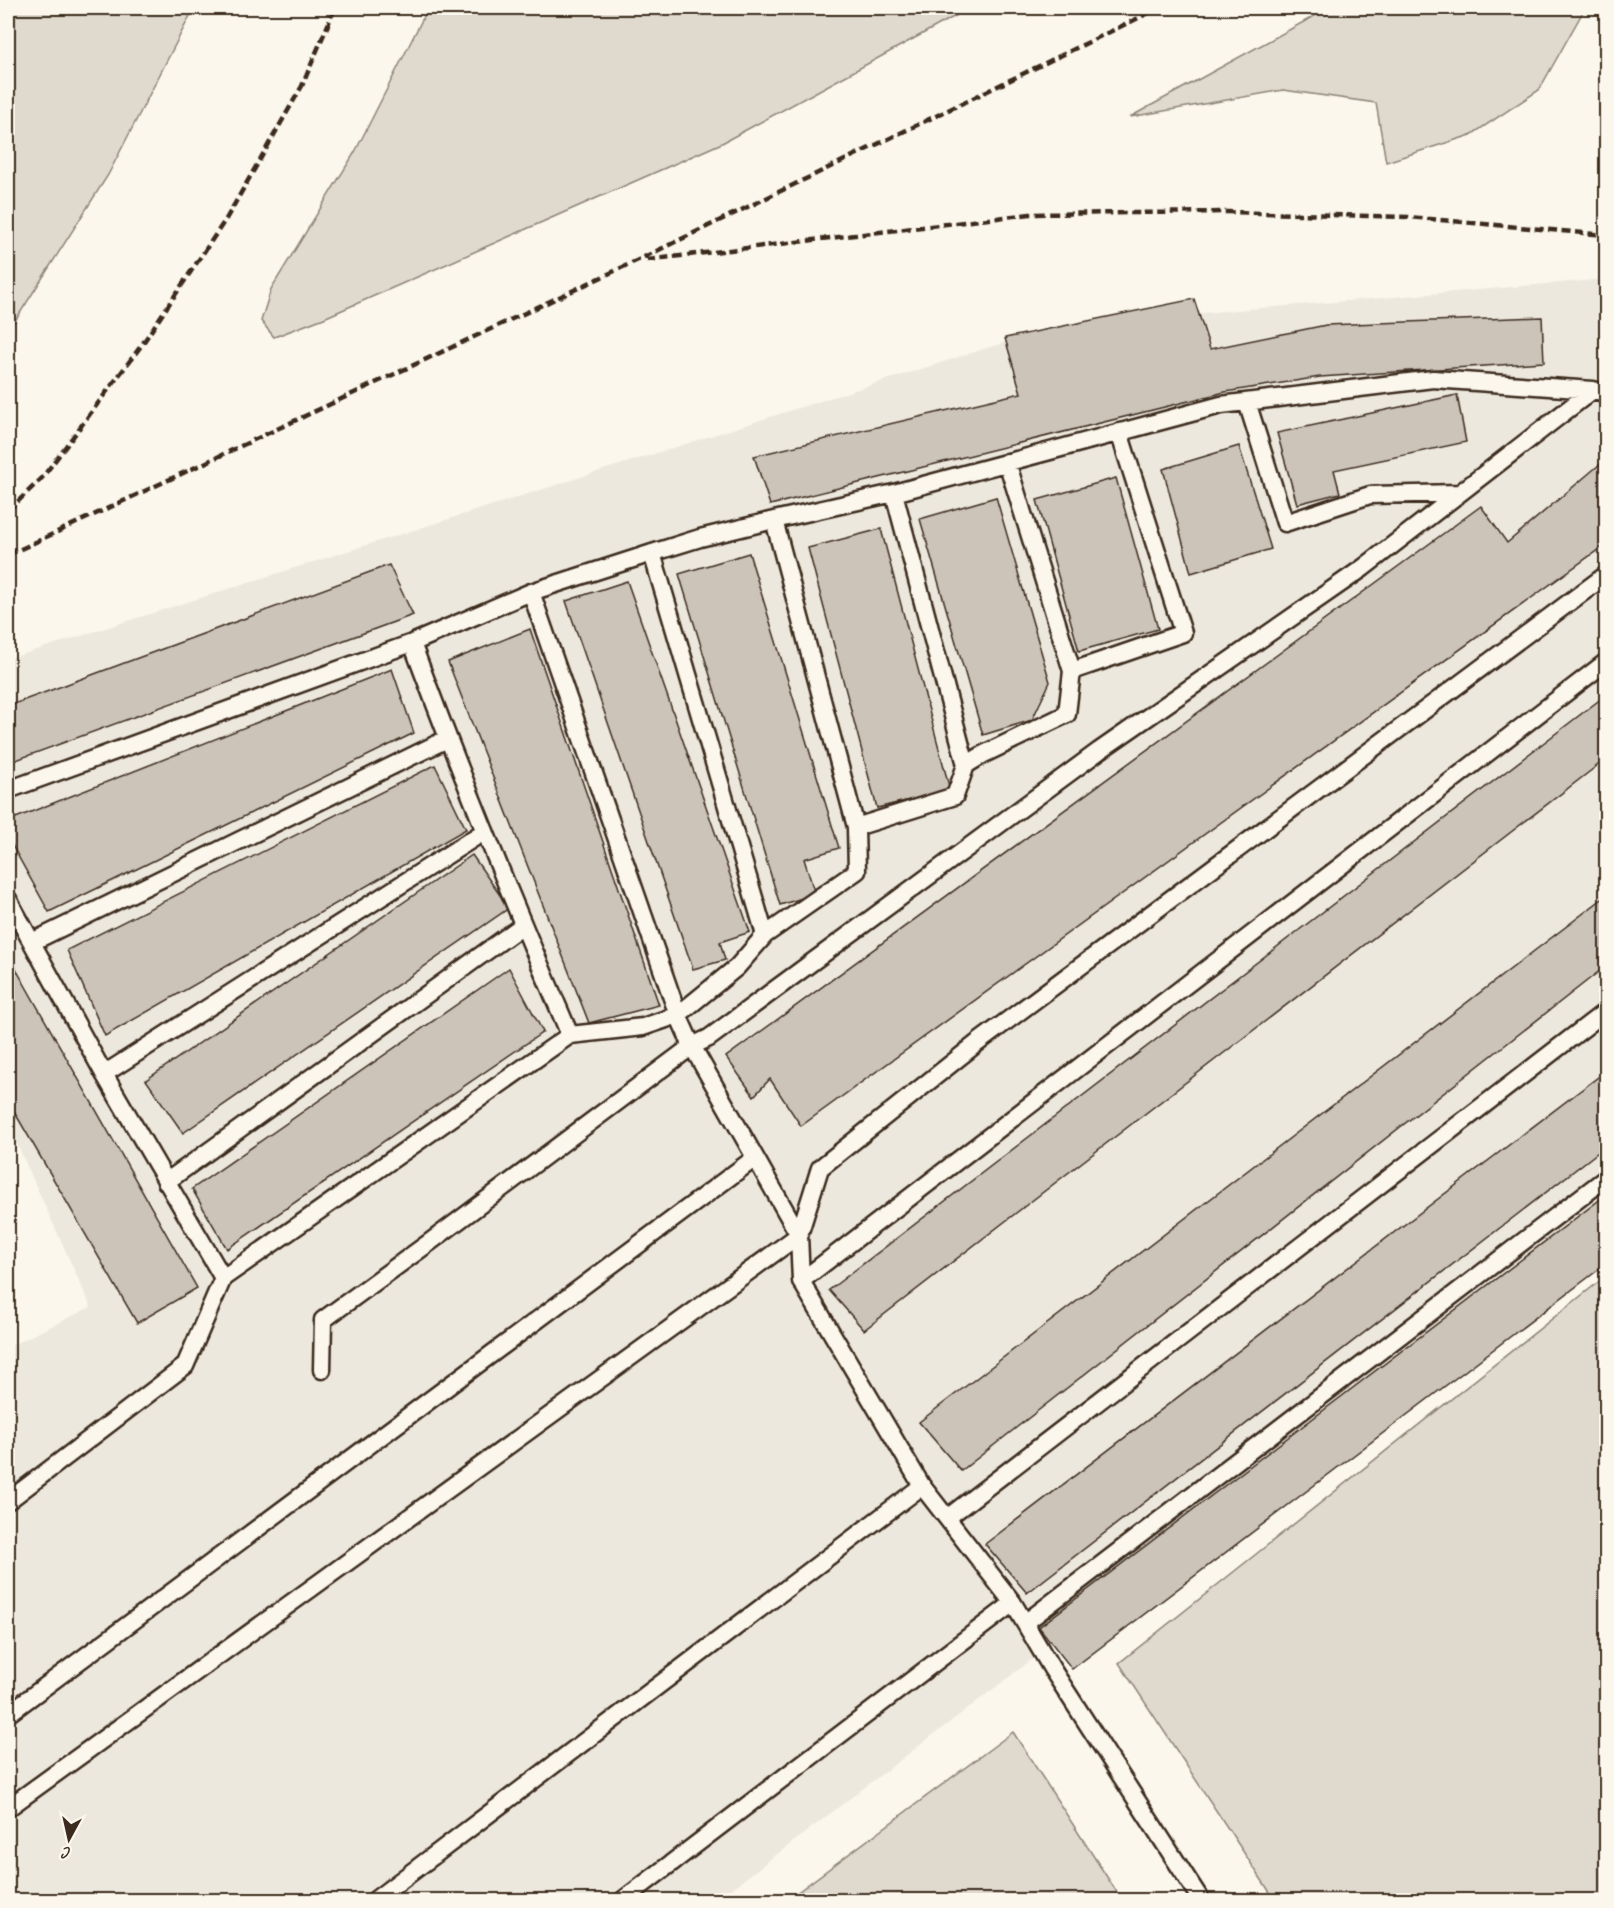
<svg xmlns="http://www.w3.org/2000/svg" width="1614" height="1908" font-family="Caveat,sans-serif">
<rect width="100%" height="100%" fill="#fbf7ec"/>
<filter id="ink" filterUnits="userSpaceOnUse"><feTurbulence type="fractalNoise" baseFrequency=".0167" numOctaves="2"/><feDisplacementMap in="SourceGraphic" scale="12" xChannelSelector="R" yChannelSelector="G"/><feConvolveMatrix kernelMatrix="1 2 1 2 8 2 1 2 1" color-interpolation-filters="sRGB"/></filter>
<g filter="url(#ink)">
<!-- built -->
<path fill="#ede8dd" d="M 1606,279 L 1606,1221 L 717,1900 L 8,1900 L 8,1347 L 91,1307 L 8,1124 L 8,659 L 1060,325 Z"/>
<!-- green -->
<path fill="#dfd9ce" stroke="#8d8276" stroke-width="1.5" d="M 8,8 L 194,8 L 108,175 L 8,332 Z
M 428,8 L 970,8 L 722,143 L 324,318 L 274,337 L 261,321 L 271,289 L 355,152 Z
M 1329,8 L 1585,8 L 1539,90 L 1471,135 L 1386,162 L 1376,103 L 1283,90 L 1130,117 Z
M 1606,1276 L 1606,1900 L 1275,1900 L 1119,1663 Z
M 1013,1732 L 1122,1900 L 787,1900 Z"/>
<!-- building -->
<path fill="#ccc4b9" stroke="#3b2a1e" stroke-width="1.5" d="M 1194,299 L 1210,349 L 1326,325 L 1542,317 L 1544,362 L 1320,377 L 1225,392 L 770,505 L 754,456 L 1021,393 L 1005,338 Z
M 1457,395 L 1466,442 L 1334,470 L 1340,493 L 1297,504 L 1277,433 Z
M 1239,446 L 1271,549 L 1191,573 L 1163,469 Z
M 1606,459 L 1606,544 L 801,1126 L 770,1079 L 754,1096 L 726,1057 L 1481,506 L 1507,543 Z
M 1116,478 L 1158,629 L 1079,651 L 1037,500 Z
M 996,497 L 1050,682 L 1032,720 L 983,735 L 920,519 Z
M 881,529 L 950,790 L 877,808 L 808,548 Z
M 749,553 L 839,848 L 804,859 L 815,894 L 780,905 L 679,574 Z
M 389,565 L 413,615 L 8,763 L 8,706 Z
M 627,581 L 750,932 L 720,942 L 725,960 L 693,969 L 566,601 Z
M 530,629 L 659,1005 L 589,1023 L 448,662 Z
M 392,669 L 414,733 L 49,912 L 8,838 L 8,821 Z
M 1606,695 L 1606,759 L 864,1330 L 829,1290 Z
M 435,765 L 466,829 L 105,1036 L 67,950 Z
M 472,855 L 509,908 L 183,1133 L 146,1080 Z
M 1606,896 L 1606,966 L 961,1471 L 919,1422 Z
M 8,955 L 197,1288 L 137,1323 L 8,1101 Z
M 509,968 L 543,1032 L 227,1249 L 192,1189 Z
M 1606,1071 L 1606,1146 L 1027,1593 L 985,1544 Z
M 1606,1195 L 1606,1264 L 1072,1669 L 1039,1627 Z"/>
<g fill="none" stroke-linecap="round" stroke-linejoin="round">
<!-- service casing -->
<g stroke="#3b2a1e" stroke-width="21">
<path id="service" d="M 1247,402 L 1285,523 L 1370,495 L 1459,493
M 1007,462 L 1072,671
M 894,493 L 966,765
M 774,520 L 856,827
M 652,553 L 765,935
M 531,592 L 678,1015 L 692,1046 L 799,1235 L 801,1281 L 922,1486 L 1013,1603 L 1052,1669 L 1201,1900
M 412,643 C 461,775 514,905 570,1035
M 8,790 L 412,643 L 531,592 L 652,553 L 700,538 L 774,520 L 894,493 L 1221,405 L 1433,379 L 1593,390 L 1606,393
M 8,899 L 104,1074 L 223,1278 L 185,1366 L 8,1501
M 32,942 L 447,739
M 104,1074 L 485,831
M 166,1182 L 523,925
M 223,1278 L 570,1035 L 643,1027 L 678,1015 L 737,967 L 765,935 L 857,871 L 856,827 L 955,796 L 966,765 L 984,754 L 1067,714 L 1072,671 L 1183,633 L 1119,432
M 801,1281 L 1606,662
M 322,1370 L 323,1320 L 430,1242 L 692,1046 L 709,1038 L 1099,751 L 1363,568 L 1593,390
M 947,1518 L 1606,1011
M 1025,1623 L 1606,1178
M 8,1714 L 755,1158
M 8,1808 L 799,1235 L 820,1168 L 976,1044 L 1606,575
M 375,1900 L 922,1486
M 623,1900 L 1013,1603"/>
</g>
<!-- service -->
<use href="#service" stroke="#fbf7ec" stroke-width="16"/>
<!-- rail -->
<path stroke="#3b2a1e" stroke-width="4.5" stroke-dasharray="9 4.5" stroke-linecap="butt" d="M 647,260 L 1030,214 L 1229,212 L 1408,217 L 1606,235
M 8,511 L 42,478 L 141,346 L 226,219 L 302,86 L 335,8
M 8,555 L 636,261 L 1159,8"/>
</g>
</g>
<!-- margin -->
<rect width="1614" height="1908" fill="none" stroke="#fbf7ec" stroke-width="30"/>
<rect x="15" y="15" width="1584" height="1878" fill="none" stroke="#3b2a1e" stroke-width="2" filter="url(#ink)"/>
<!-- north arrow -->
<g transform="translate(69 1839) rotate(188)" stroke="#fbf7ec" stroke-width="4.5" paint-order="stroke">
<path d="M0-4.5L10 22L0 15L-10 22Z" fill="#3b2a1e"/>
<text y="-9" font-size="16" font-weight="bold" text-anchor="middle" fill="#3b2a1e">С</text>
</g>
</svg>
